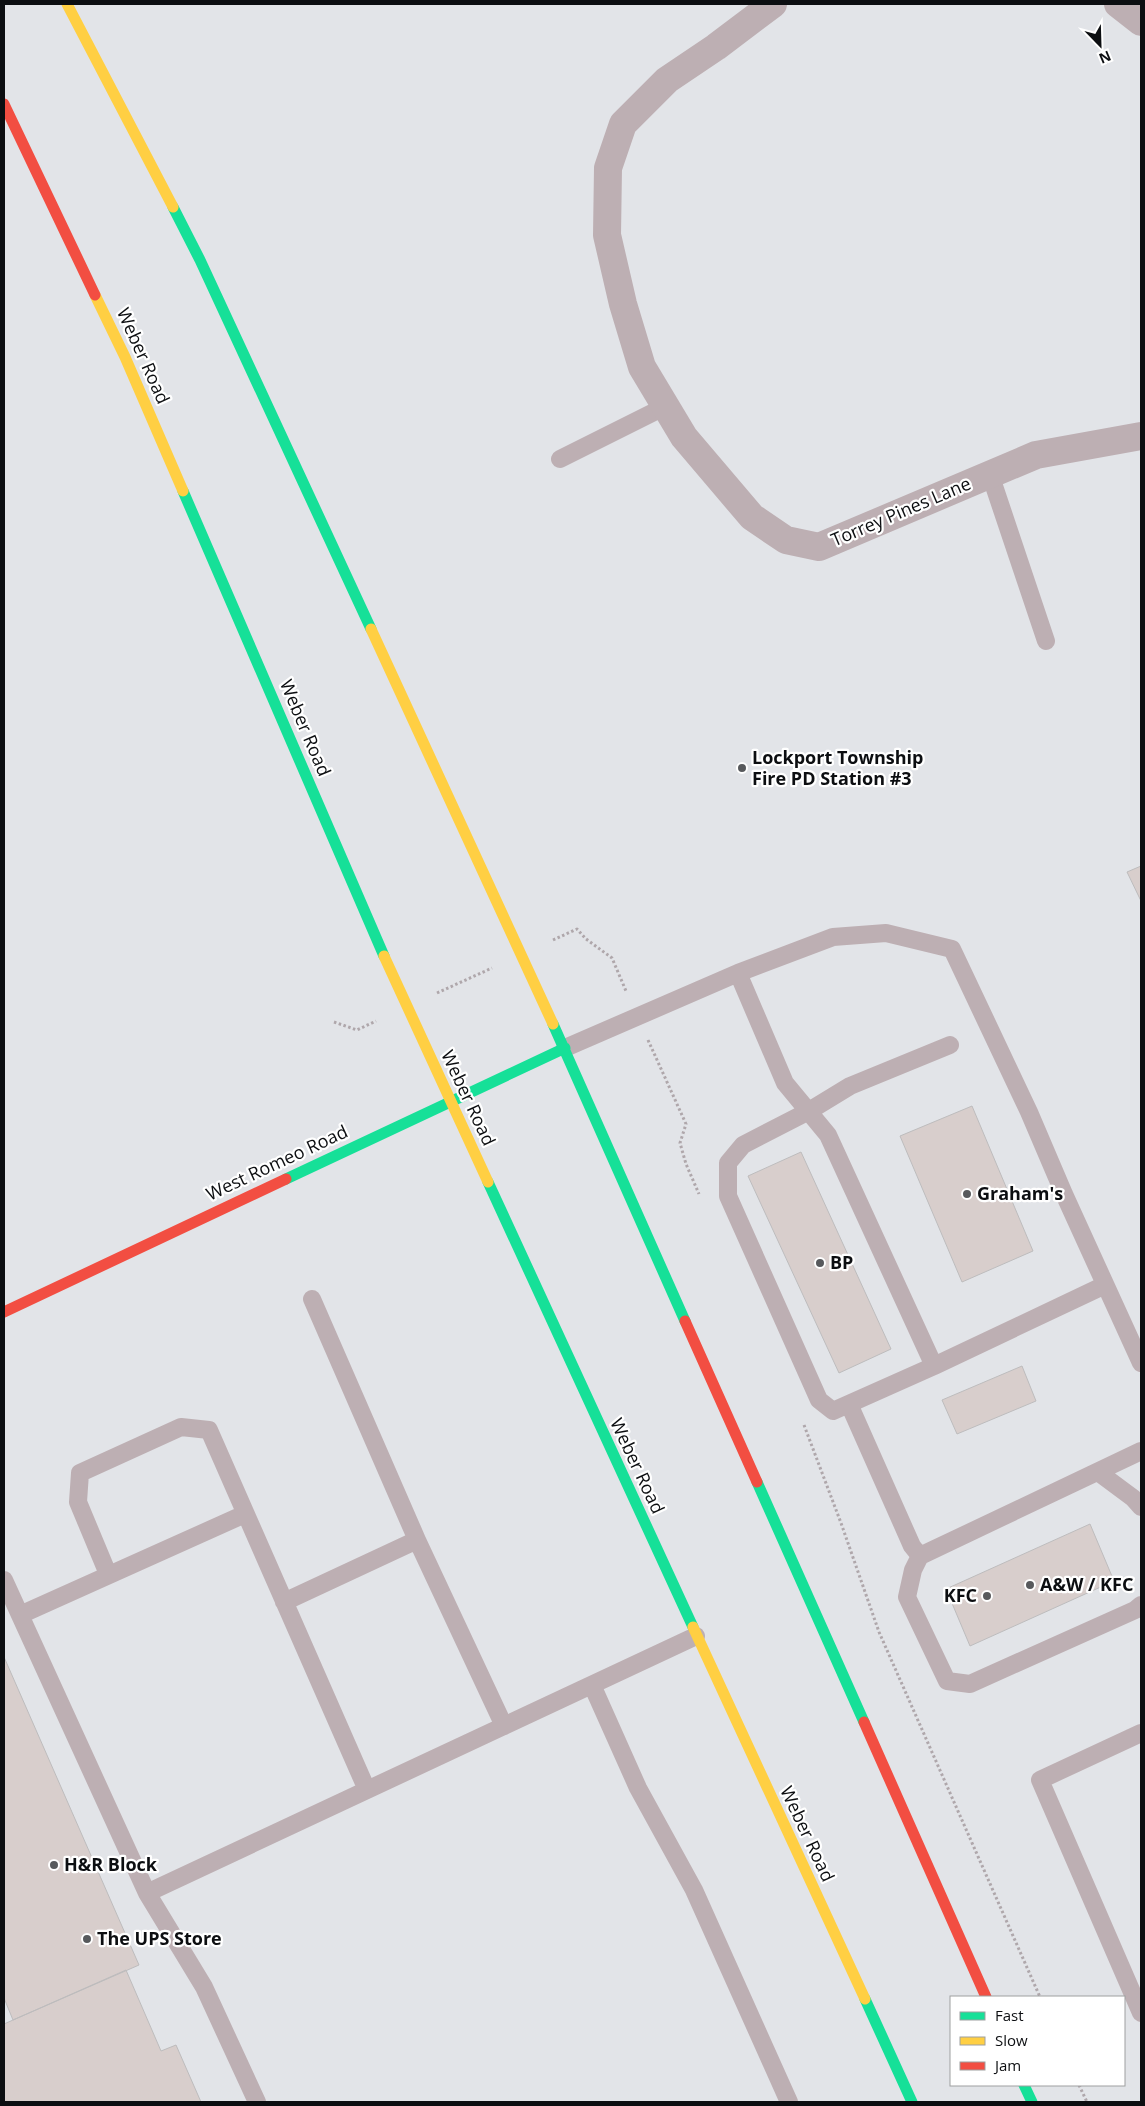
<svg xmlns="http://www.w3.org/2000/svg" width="1145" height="2106" font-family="'Open Sans',sans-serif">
<rect width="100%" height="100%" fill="#e2e4e8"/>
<!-- building -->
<path fill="#d8cecc" stroke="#bdbcbd" d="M 1141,866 L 1141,901 L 1127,872 Z
M 972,1106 L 1033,1251 L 962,1282 L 900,1136 Z
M 801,1152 L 891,1349 L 839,1373 L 748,1176 Z
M 1022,1366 L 1036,1401 L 957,1434 L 942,1400 Z
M 1090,1524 L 1114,1581 L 970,1646 L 946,1589 Z
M 4,1657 L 139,1965 L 13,2020 L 4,1998 Z
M 126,1970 L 161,2051 L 176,2045 L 201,2102 L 4,2102 L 4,2024 Z"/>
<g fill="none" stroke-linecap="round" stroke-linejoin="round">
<!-- path -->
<path stroke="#afa7ab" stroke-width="3" stroke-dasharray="2.5 2.5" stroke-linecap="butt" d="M 553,940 L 577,929 L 586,939 L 612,958 L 626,991
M 437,993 L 492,968
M 334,1022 L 357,1030 L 376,1021
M 648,1040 L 686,1124 L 680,1143 L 686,1164 L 699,1194
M 804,1425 L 841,1523 L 879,1632 L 1040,1997
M 1079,2085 L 1087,2102"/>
<!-- lane -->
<path stroke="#bdafb3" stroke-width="18" d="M 560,459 L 666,406
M 990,474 L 1046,641
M 738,973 L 785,1083 L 828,1135 L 934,1366 L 1105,1285
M 565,1048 L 738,973 L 833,937 L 886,933 L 952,949 L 1029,1112 L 1064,1194 L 1141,1363
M 312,1299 L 417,1540 L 504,1726
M 934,1366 L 833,1411 L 819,1400 L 728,1196 L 728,1163 L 743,1145 L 809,1111 L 850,1086 L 950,1045
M 849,1404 L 912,1546 L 920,1556
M 1141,1451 L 920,1556 L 913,1570 L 907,1597 L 947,1681 L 970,1684 L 1135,1610 L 1141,1605
M 1098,1472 L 1133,1498 L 1141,1507
M 108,1574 L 78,1502 L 80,1473 L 181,1427 L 209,1430 L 367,1790
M 4,1580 L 147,1893 L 204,1987 L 257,2102
M 284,1602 L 417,1540
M 20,1615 L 245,1514
M 592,1685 L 638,1788 L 694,1890 L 789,2102
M 1141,1733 L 1040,1780 L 1141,2013
M 147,1893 L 696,1636"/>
<!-- street -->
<path stroke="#bdafb3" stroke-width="28" d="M 773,4 L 716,47 L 667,80 L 623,124 L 608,168 L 607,235 L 623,304 L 642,367 L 684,437 L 752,517 L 786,540 L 819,547 L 1036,455 L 1141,436
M 1118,4 L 1141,22"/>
<!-- fast -->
<path stroke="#16e098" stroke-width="11" d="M 173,207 L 200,260 L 371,629
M 183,491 L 384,956
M 553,1024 L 685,1321
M 286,1179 L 565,1048
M 488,1182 L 693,1627
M 757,1482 L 864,1722
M 865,1999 L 912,2102
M 1024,2085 L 1032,2102"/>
<!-- slow -->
<path stroke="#ffcf43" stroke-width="11" d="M 67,4 L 173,207
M 95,295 L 125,357 L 183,491
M 371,629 L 553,1024
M 384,956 L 488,1182
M 693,1627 L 865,1999"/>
<!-- jam -->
<path stroke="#f24e42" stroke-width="11" d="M 4,104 L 95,295
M 4,1312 L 286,1179
M 685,1321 L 757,1482
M 864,1722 L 986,1997"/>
</g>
<!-- markers -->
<g fill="#57595c" stroke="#fff" stroke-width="2">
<circle cx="742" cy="768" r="5"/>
<circle cx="967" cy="1194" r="5"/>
<circle cx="820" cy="1263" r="5"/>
<circle cx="1030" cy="1585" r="5"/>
<circle cx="987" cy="1596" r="5"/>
<circle cx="54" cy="1865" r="5"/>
<circle cx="87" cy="1939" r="5"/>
</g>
<g text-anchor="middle" stroke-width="4.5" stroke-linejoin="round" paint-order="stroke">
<!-- street labels -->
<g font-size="18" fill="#0c0e11" stroke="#fff">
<text transform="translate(143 356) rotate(66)" y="6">Weber Road</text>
<text transform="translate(901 512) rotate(-23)" y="6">Torrey Pines Lane</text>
<text transform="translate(305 728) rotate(67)" y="6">Weber Road</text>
<text transform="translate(468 1098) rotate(65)" y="6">Weber Road</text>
<text transform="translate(277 1163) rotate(-25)" y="6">West Romeo Road</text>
<text transform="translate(637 1466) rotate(65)" y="6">Weber Road</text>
<text transform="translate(807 1834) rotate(65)" y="6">Weber Road</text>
</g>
<!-- poi labels -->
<g font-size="18" font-weight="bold" fill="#0c0e11" stroke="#fff" text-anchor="start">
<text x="752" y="764">Lockport Township<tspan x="752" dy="21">Fire PD Station #3</tspan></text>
<text x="977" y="1200">Graham's</text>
<text x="830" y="1269">BP</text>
<text x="1040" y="1591">A&amp;W / KFC</text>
<text x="977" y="1602" text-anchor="end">KFC</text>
<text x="64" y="1871">H&amp;R Block</text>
<text x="97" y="1945">The UPS Store</text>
</g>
</g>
<!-- border -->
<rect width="1145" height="2106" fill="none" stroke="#0c0e11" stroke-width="10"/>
<!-- legend -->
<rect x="950" y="1996" width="175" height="90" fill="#ffffff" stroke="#9e9fa0"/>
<rect x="960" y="2012" width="25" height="8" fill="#16e098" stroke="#9e9fa0"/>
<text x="995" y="2021" font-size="15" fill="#0c0e11">Fast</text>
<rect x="960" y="2037" width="25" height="8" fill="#ffcf43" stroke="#9e9fa0"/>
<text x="995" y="2046" font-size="15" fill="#0c0e11">Slow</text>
<rect x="960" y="2062" width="25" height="8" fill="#f24e42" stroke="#9e9fa0"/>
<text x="995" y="2071" font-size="15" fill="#0c0e11">Jam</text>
<!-- north arrow -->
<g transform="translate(1100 45) rotate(157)" stroke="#ffffff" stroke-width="4" paint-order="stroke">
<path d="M0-4L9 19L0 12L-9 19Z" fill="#0c0e11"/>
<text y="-8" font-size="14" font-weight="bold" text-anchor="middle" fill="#0c0e11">N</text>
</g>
</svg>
